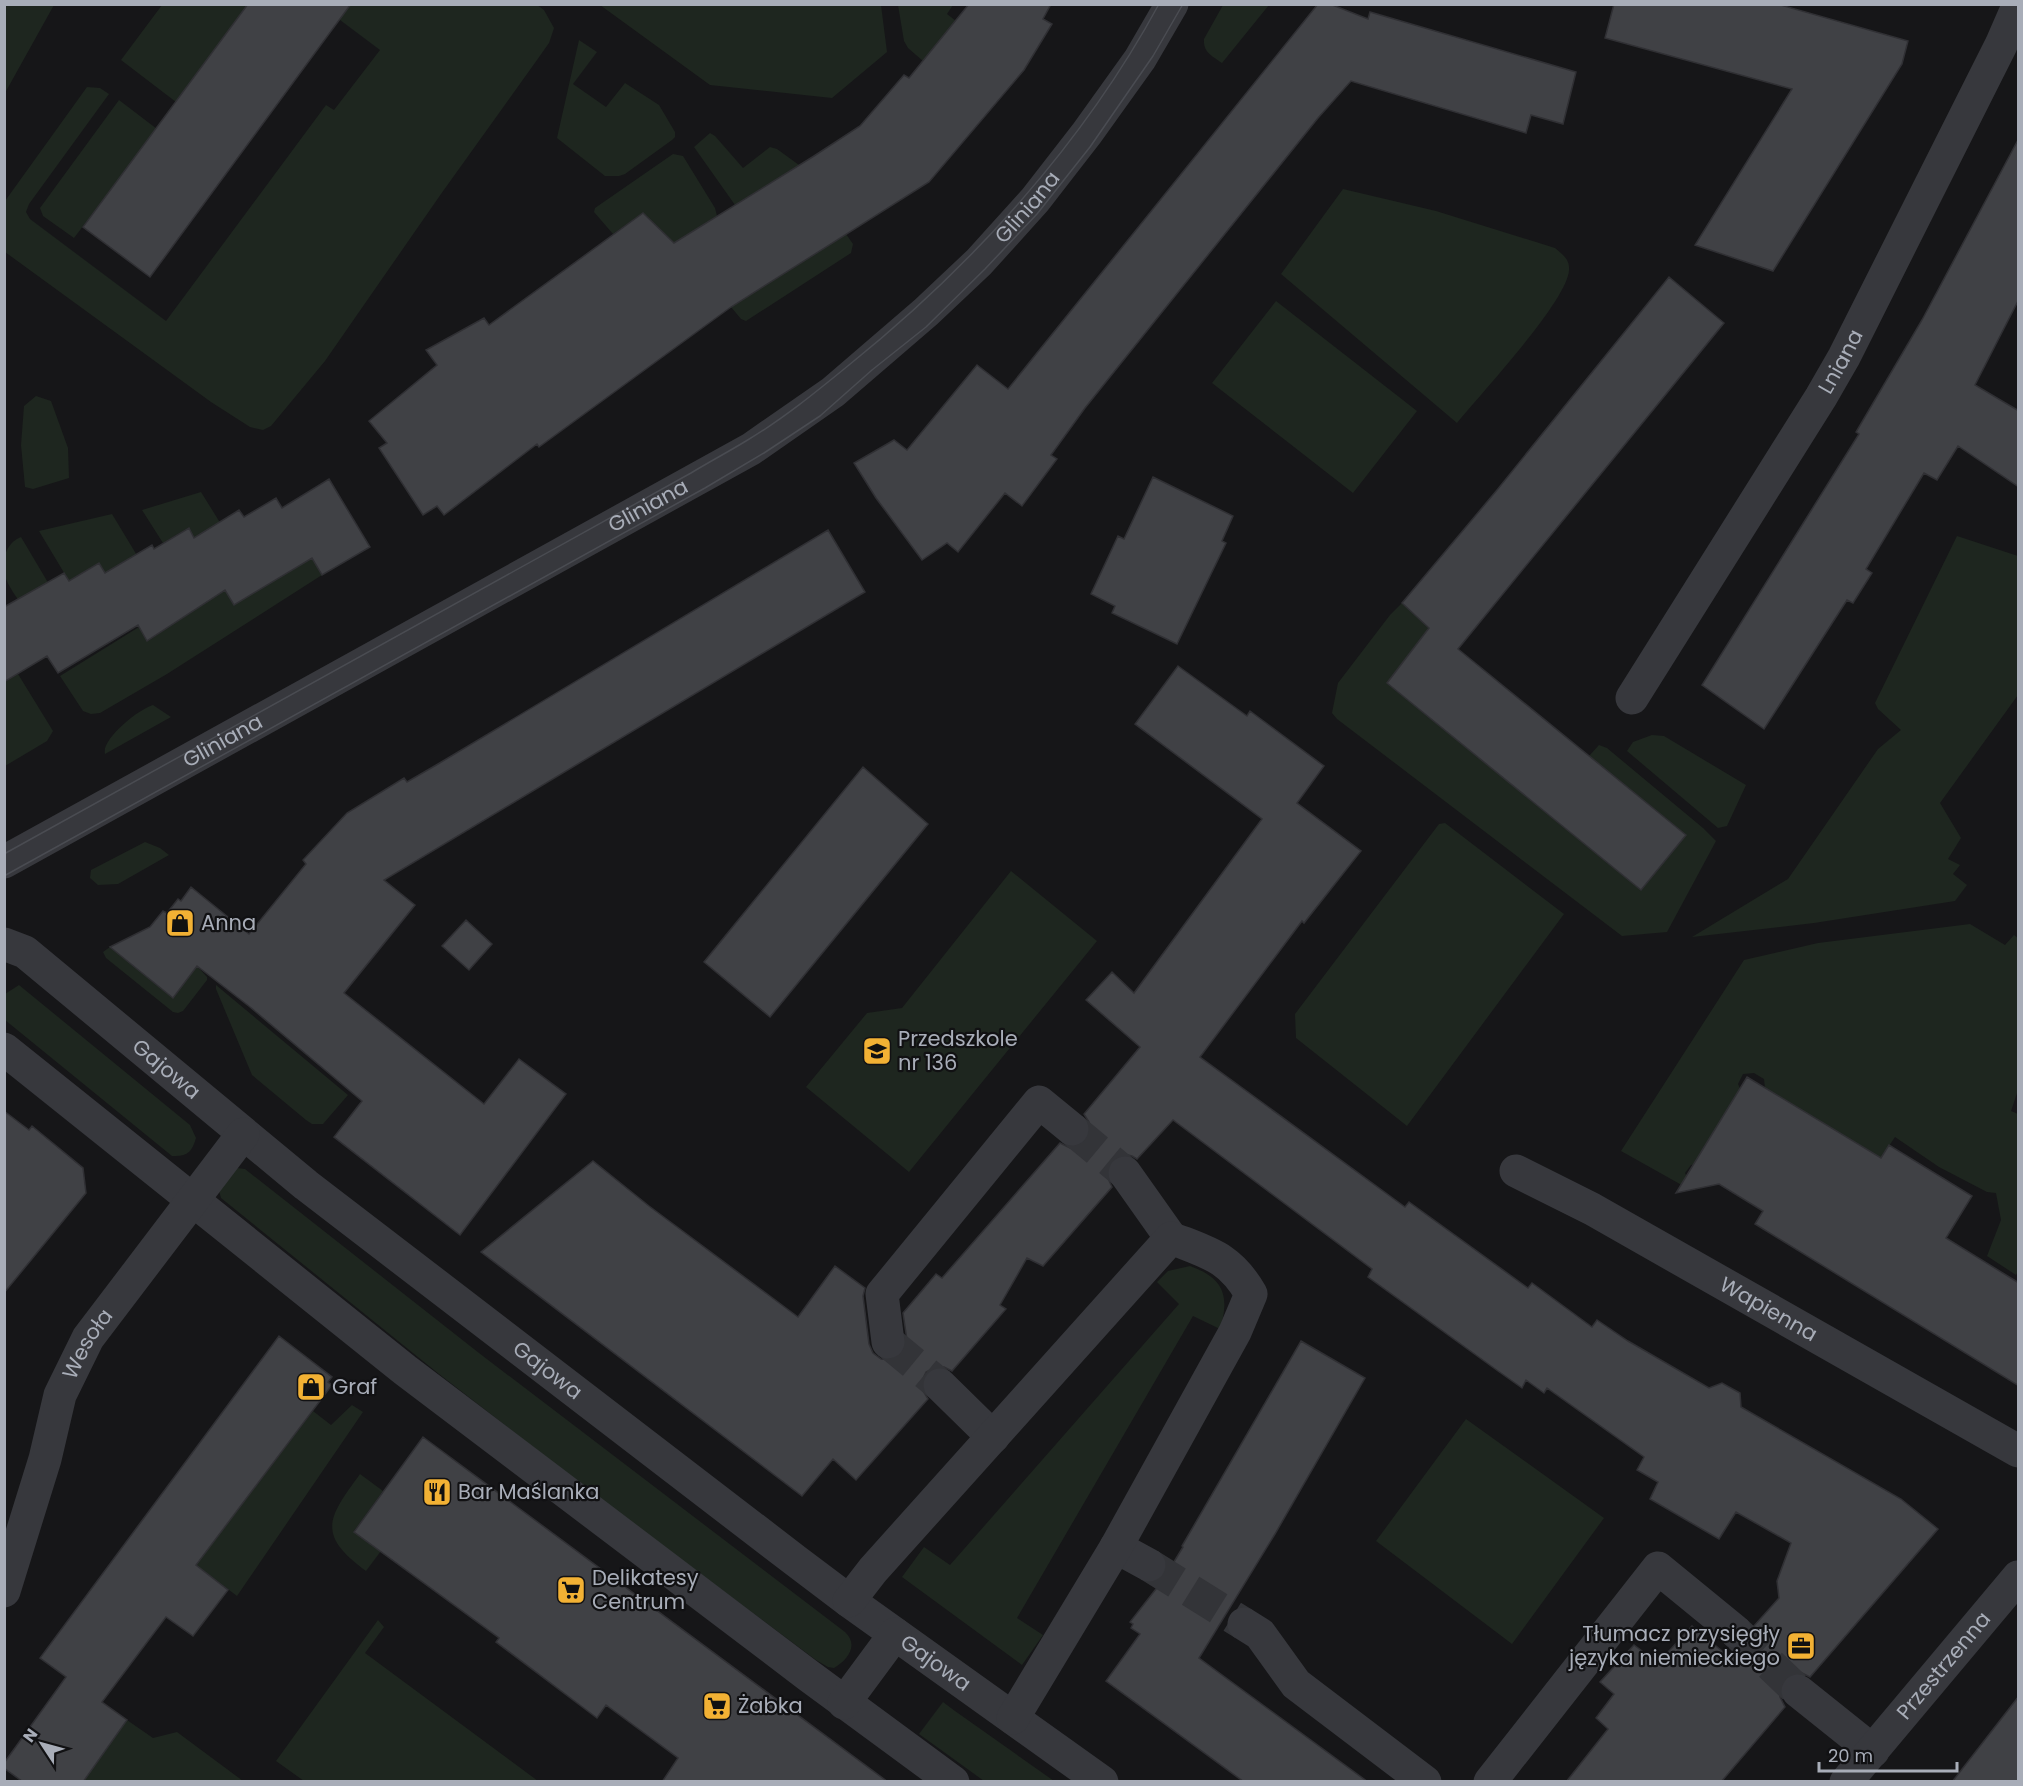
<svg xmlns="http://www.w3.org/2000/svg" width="2023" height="1786" font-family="Poppins,sans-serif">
<rect width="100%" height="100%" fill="#161618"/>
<!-- green -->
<path fill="#1e261f" d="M 5,4 L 54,5 L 5,93 L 4,5 Z
M 162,5 L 248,5 L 176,102 L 121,60 Z
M 324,5 L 537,5 L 544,10 L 554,28 L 549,43 L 537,60 L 441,194 L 325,361 L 271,426 L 263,430 L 250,427 L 211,402 L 5,252 L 5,201 L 87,87 L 100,88 L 109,94 L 29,204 L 26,212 L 30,219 L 166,321 L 326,105 L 334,110 L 380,50 L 340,20 L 341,17 Z
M 600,5 L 881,5 L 887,52 L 832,98 L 710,85 Z
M 898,5 L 953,5 L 947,14 L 956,21 L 923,61 L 908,48 L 904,41 Z
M 1223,5 L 1269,5 L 1222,63 C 1213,56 1203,53 1204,39 Z
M 579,40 L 597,52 L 573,84 L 606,107 L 625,83 L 659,105 L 675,132 L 675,137 L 672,140 L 625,174 L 619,176 L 605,176 L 557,138 Z
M 119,100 L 157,129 L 74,238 L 43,216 L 40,208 Z
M 710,133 L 715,136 L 743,168 L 770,147 L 777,149 L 799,165 L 735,205 L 694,147 Z
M 673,154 L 683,156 L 715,208 L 717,216 L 674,243 L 643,213 L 613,234 L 594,212 L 595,208 Z
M 1343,189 L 1436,211 L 1555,248 C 1562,254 1570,259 1569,270 C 1568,300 1480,395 1457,423 L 1281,274 Z
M 846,234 L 853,244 L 851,253 L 746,321 L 741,319 L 731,307 Z
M 1276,301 L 1417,411 L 1353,493 L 1212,383 Z
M 36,396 L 51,401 L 68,448 L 69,478 L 33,489 L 25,487 L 21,445 L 24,406 Z
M 201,492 L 224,529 L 198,544 L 188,528 L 163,543 L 142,510 Z
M 112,514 L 141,562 L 110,580 L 99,563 L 69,581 L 39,531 Z
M 1957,536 L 2018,556 L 2018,695 L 1940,803 L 1961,838 L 1948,859 L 1960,865 L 1953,874 L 1967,885 L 1955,901 L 1814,923 L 1692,937 L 1788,879 L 1878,749 L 1901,730 L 1878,709 L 1875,703 Z
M 21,537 L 53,591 L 24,608 C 18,599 10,589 6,579 C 0,563 5,543 21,537 Z
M 312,558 L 322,575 L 167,674 L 100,713 L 91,714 L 83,711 L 60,676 L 139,627 L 148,641 L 225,590 Z
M 1402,603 L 1429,628 L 1387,683 L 1641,890 L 1686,835 L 1589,756 L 1599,745 L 1607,748 L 1703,828 L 1716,841 L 1667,932 L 1622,936 L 1337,719 L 1332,713 L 1338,683 L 1390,615 Z
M 18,674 L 53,731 L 47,741 L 5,766 L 5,682 Z
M 153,705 L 171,717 L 105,754 C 101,739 139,709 153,705 Z
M 1652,735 L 1664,736 L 1746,785 L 1727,826 L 1718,828 L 1627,751 L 1633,742 Z
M 1445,823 L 1564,914 L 1407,1126 L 1296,1038 L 1295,1014 L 1439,824 Z
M 145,842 L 160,848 L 169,855 L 118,884 L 98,885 L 90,878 L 91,870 Z
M 1011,871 L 1097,941 L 909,1172 L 806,1087 L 867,1013 L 902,1008 Z
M 1970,924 L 2005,945 L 2014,935 L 2018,938 L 2018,1090 L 2011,1111 L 2018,1114 L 2018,1272 L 2016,1275 L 1987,1256 L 2001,1220 L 1996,1193 L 1987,1192 L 1939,1167 L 1895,1137 L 1881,1158 L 1765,1088 L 1764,1079 L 1754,1073 L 1743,1074 L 1738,1084 L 1742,1093 L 1700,1164 L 1691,1165 L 1685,1173 L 1690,1183 L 1687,1188 L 1621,1151 L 1744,960 L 1818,943 Z
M 110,947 L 173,998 L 197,966 L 207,977 L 207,980 L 183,1011 L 178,1013 L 173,1012 L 106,958 L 103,952 Z
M 19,985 L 190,1125 L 196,1138 C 192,1152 187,1157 172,1156 L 5,1020 L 5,994 Z
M 216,985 L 348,1095 L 323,1124 L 312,1124 L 306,1120 L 252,1075 L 216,989 Z
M 237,1168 L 245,1169 L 479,1353 L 845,1632 C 859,1645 848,1660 834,1668 L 828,1667 L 816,1660 L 613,1509 L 439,1374 L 221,1198 L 219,1191 Z
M 1190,1266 C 1224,1278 1230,1296 1220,1329 L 1193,1316 L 1017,1618 L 1043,1635 L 1022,1665 L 902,1577 L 924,1547 L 950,1565 L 1179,1304 L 1157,1282 L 1168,1271 Z
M 352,1405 L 363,1412 L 237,1596 L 196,1565 L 313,1411 L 331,1425 Z
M 1466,1419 L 1604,1518 L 1512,1644 L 1376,1541 Z
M 360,1474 L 383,1491 L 354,1531 L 381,1551 L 366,1571 C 316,1534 328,1518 360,1474 Z
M 378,1620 L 384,1627 L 365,1653 L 538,1781 L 304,1781 L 276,1761 Z
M 943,1702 L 955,1711 L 1054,1781 L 984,1781 L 919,1734 Z
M 127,1720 L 153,1738 L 177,1732 L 243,1781 L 83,1782 Z"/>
<!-- building -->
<path fill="#404145" stroke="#303034" stroke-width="1.5" d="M 248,4 L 351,4 L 150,277 L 83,227 Z
M 969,4 L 1051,4 L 1043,19 L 1052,24 L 1024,70 L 929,182 L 731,307 L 539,447 L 537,444 L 444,515 L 437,506 L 423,515 L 379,448 L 387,443 L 369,421 L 437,365 L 426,350 L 484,318 L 489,325 L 643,213 L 674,243 L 814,156 L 860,126 L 904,75 L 909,78 Z
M 1318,4 L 1330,4 L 1368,19 L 1370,12 L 1576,72 L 1563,124 L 1531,115 L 1526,133 L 1351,81 L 1318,118 L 1085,408 L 1051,455 L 1057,459 L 1022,506 L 1005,493 L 958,552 L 947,543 L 922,560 L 876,498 L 854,463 L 894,440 L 907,450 L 977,365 L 1008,389 Z
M 1614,4 L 1777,4 L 1908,41 L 1902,64 L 1773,271 L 1695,245 L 1792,89 L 1605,38 Z
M 2019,138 L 2019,299 L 1975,385 L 2019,411 L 2019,487 L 1958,446 L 1937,480 L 1924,473 L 1866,569 L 1872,573 L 1853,603 L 1847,600 L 1764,729 L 1702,685 L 1859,434 L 1856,432 L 1922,320 Z
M 1669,277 L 1724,323 L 1458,649 L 1686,835 L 1641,890 L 1387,683 L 1429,628 L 1402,603 L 1497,490 Z
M 1153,477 L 1233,516 L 1222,541 L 1226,543 L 1177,644 L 1112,613 L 1115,606 L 1091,594 L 1118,536 L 1124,539 Z
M 329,479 L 370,547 L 322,575 L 312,558 L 234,605 L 225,590 L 147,641 L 138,625 L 58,673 L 47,656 L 4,682 L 4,607 L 64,573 L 69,581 L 99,563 L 105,573 L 152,545 L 154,549 L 189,528 L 194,538 L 239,510 L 244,517 L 276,498 L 282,508 Z
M 828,530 L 865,592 L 384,880 L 415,905 L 344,993 L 484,1104 L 519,1059 L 566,1094 L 460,1235 L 334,1137 L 362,1101 L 250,1007 L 197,966 L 173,998 L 110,947 L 150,927 L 163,911 L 167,913 L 178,899 L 181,901 L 191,887 L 249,934 L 306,864 L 303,860 L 347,813 L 404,778 L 407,782 L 438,764 Z
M 1178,666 L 1247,716 L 1250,711 L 1324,766 L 1297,803 L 1361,851 L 1304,923 L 1302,921 L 1200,1057 L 1405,1207 L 1409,1202 L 1528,1288 L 1532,1283 L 1592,1327 L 1597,1320 L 1628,1341 L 1709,1388 L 1722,1383 L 1740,1393 L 1741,1407 L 1901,1499 L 1938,1529 L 1810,1677 L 1800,1672 L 1791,1674 L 1784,1679 L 1779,1689 L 1780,1697 L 1785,1707 L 1721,1782 L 1566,1782 L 1608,1729 L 1596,1718 L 1614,1694 L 1600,1682 L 1634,1645 L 1658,1663 L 1692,1626 L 1728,1656 L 1734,1649 L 1742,1648 L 1750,1642 L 1753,1635 L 1753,1627 L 1779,1598 L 1777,1581 L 1791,1543 L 1736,1512 L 1719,1539 L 1650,1499 L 1658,1482 L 1637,1470 L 1644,1457 L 1547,1388 L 1544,1393 L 1526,1380 L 1522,1388 L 1498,1371 L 1368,1277 L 1372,1269 L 1173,1120 L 1137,1159 L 1132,1156 L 1124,1154 L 1114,1158 L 1108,1165 L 1106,1174 L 1112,1187 L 1043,1266 L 1027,1258 L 1000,1305 L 1006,1309 L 952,1371 L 944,1367 L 936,1367 L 926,1372 L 922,1381 L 922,1389 L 928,1399 L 856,1480 L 833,1459 L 802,1496 L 481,1252 L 593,1161 L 649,1206 L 798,1317 L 835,1266 L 865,1288 L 863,1296 L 869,1344 L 873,1353 L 881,1359 L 891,1360 L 900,1357 L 905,1349 L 907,1340 L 903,1313 L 936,1274 L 942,1278 L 1060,1143 L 1070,1148 L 1078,1147 L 1086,1141 L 1091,1131 L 1089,1122 L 1084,1114 L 1140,1047 L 1086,1000 L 1112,972 L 1134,993 L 1262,819 L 1135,724 Z
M 863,767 L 928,824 L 770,1017 L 704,962 Z
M 466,920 L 492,944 L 469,970 L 442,946 Z
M 1747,1077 L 1881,1158 L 1889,1145 L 1972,1196 L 1946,1238 L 2019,1283 L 2019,1386 L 1755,1224 L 1763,1211 L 1719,1184 L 1676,1193 Z
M 4,1111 L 29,1130 L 32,1126 L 83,1168 L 86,1193 L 4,1293 Z
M 279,1336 L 332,1377 L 328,1382 L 332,1385 L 196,1565 L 228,1590 L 193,1636 L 166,1617 L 102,1702 L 127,1720 L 83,1782 L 23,1782 L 4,1768 L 4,1763 L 66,1677 L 40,1658 Z
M 1301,1341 L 1365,1378 L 1275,1534 L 1199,1658 L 1368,1782 L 1244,1782 L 1106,1681 L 1140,1634 L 1131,1628 L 1133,1624 L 1130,1622 L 1163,1580 L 1183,1547 L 1182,1546 Z
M 423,1437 L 888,1782 L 662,1782 L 678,1758 L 606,1705 L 597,1718 L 496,1642 L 499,1638 L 354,1532 Z
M 2019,1696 L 2019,1782 L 1952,1782 Z"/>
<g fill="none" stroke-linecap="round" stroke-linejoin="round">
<!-- street-tunnel -->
<path stroke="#333438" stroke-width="33" stroke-dasharray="33 16" stroke-linecap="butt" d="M 1072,1129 L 1125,1173
M 888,1342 L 940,1385
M 1149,1565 L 1244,1624
M 1735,1631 L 1798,1691"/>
<!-- street -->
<g stroke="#37383d" stroke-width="33">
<path id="s1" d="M 1632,698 L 1821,397 L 1844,357 L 2001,45 L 2018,6"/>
<path id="s2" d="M 4,862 L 751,449 L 833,392 L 926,312 L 979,262 L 1035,200 L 1087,133 L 1140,59 L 1172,4"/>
<path id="s3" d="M 4,944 L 25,952 L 306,1185 L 796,1561 L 849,1601 L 1102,1782"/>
<path d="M 4,1049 L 405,1370 L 809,1676 L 953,1782"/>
<path id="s4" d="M 1516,1171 L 1592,1209 L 2018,1451"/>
<path d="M 1125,1173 L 1171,1238"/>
<path d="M 888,1342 L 882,1294 L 1039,1102 L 1072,1129"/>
<path d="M 940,1385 L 993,1437"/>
<path d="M 1116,1547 L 1149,1565"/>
<path id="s5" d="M 4,1591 L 45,1459 L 60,1395 L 88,1338 L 243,1134"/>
<path d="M 849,1601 L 873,1570 L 1171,1238 C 1209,1253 1230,1257 1251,1294 L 1235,1332 L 1116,1547 L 1013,1718"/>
<path d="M 1244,1624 L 1260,1634 L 1296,1684 L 1425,1782"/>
<path d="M 1798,1691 L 1873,1751"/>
<path d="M 844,1703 L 895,1634"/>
<path d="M 1490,1782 L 1658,1568 L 1735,1631"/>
<path id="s6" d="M 1846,1782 L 2018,1577"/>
</g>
<!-- tram -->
<path stroke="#4a4c52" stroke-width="1.5" d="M 4,854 L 691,473 C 709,462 728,452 746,441 C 783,419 816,392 849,365 C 972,266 1083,144 1159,4
M 4,876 L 705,488 L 764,453 L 820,416 L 872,370 L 926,327 L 985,269 L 1037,214 L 1090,147 L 1153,56 L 1183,4"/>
</g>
<!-- icons -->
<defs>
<g id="shop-square" transform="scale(1.5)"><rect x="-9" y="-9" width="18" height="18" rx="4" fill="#f2b134" stroke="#111113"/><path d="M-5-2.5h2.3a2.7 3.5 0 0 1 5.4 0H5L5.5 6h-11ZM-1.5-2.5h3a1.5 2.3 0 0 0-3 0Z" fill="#111"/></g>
<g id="school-square" transform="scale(1.5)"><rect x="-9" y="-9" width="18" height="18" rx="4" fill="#f2b134" stroke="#111113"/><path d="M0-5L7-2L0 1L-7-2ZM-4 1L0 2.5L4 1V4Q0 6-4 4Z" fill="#111"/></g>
<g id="restaurant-square" transform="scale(1.5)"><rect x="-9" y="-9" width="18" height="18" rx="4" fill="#f2b134" stroke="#111113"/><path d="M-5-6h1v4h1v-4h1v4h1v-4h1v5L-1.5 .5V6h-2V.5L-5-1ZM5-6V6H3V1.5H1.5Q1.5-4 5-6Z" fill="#111"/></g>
<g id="supermarket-square" transform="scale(1.5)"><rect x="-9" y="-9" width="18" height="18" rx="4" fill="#f2b134" stroke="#111113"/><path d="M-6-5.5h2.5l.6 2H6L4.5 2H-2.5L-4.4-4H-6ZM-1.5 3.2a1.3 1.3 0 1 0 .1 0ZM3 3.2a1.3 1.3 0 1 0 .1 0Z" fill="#111"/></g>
<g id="office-square" transform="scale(1.5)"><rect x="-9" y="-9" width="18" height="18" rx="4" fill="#f2b134" stroke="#111113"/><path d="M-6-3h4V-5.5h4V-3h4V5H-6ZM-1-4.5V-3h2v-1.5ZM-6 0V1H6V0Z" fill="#111"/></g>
</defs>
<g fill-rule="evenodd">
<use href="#shop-square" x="180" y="923"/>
<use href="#school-square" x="877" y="1051"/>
<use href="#shop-square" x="311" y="1387"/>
<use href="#restaurant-square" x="437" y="1492"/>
<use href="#supermarket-square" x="571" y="1590"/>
<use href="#office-square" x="1801" y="1646"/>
<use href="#supermarket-square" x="717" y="1706"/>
</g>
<g text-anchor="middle" stroke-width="4.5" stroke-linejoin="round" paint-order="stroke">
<!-- street labels -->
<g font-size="21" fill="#a8adb8" stroke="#111113">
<text dy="7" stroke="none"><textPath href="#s2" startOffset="1222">Gliniana</textPath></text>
<text dy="7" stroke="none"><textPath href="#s1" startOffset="396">Lniana</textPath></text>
<text dy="7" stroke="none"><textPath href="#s2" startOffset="736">Gliniana</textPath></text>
<text dy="7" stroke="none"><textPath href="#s2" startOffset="250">Gliniana</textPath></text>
<text dy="7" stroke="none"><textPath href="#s3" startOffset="206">Gajowa</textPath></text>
<text dy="7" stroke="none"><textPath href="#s4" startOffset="288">Wapienna</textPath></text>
<text dy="7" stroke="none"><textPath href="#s5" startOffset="262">Wesoła</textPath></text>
<text dy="7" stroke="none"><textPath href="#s3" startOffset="692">Gajowa</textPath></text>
<text dy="7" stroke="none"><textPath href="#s3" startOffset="1178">Gajowa</textPath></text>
<text dy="7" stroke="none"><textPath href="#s6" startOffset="152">Przestrzenna</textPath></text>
</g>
<!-- poi labels -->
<g font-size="21" fill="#a8adb8" stroke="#111113" text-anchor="start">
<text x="201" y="930">Anna</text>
<text x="898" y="1046">Przedszkole<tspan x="898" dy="24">nr 136</tspan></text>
<text x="332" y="1394">Graf</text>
<text x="458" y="1499">Bar Maślanka</text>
<text x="592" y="1585">Delikatesy<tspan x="592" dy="24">Centrum</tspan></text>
<text x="1780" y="1641" text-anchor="end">Tłumacz przysięgły<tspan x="1780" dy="24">języka niemieckiego</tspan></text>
<text x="738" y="1713">Żabka</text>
</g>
</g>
<!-- border -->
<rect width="2023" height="1786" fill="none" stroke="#a8adb8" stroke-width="12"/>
<!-- north arrow -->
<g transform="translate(42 1744) rotate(306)" stroke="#111113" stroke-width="4.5" paint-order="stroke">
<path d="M0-4.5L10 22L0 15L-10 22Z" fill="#a8adb8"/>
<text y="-9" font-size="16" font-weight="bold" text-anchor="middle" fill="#a8adb8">N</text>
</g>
<!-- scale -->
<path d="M1819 1762v9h138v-9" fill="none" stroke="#a8adb8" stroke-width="3"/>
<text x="1828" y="1762" font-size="18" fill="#a8adb8" stroke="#111113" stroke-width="4.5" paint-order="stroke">20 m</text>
</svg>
